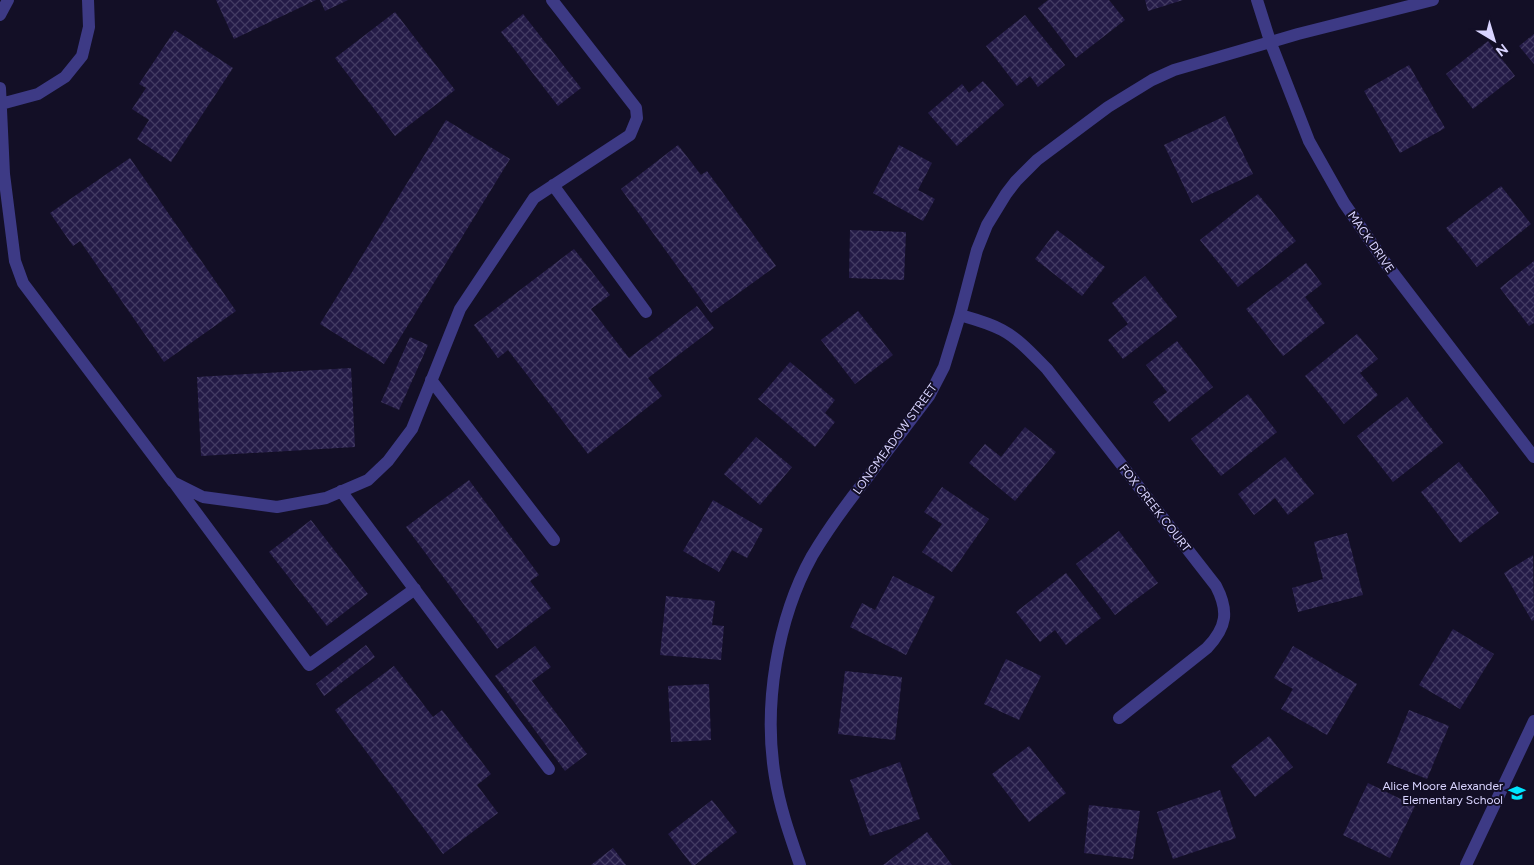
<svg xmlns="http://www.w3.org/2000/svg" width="1534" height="865" font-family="Figtree,sans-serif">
<defs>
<pattern id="building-cross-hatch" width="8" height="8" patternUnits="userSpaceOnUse" patternTransform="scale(1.25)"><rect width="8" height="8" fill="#241b47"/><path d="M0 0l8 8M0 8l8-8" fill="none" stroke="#433b63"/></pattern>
</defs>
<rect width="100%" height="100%" fill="#130f26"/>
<!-- building -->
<path fill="url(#building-cross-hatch)" d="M 216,0 L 316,0 L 234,39 Z
M 320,0 L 348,0 L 325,11 Z
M 1048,0 L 1109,0 L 1125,20 L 1076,58 L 1038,8 Z
M 1145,0 L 1183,0 L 1148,11 Z
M 395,12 L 455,90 L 395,136 L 335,58 Z
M 523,14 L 581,88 L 558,106 L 501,32 Z
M 1025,15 L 1065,65 L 1038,87 L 1030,76 L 1017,86 L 986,46 Z
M 175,30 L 233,68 L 171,162 L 137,139 L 149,120 L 132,109 L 146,88 L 139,84 Z
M 1534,34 L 1534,64 L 1519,46 Z
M 1488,41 L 1515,76 L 1473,109 L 1446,74 Z
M 1409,65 L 1445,128 L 1400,153 L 1364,91 Z
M 983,81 L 1004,105 L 957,146 L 928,113 L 962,84 L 969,93 Z
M 1225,116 L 1253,174 L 1192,203 L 1164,145 Z
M 446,120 L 510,159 L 384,364 L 320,324 Z
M 678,145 L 701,175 L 707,171 L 776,266 L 711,313 L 621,189 Z
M 899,145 L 932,163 L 918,190 L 935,199 L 923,221 L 873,193 Z
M 130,158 L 236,311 L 164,362 L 80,241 L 73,246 L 50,213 Z
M 1501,186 L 1531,224 L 1477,267 L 1446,228 Z
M 1258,194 L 1296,241 L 1238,287 L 1200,240 Z
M 850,230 L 906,232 L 904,280 L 849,278 Z
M 1057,230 L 1105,267 L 1082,296 L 1035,259 Z
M 574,249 L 610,295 L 591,309 L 629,358 L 697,306 L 714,328 L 648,378 L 662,396 L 588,454 L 508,350 L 498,358 L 474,325 Z
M 1534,261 L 1534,323 L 1529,326 L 1500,288 Z
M 1306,263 L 1322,284 L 1305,297 L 1325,323 L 1283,356 L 1246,309 Z
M 1145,276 L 1177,317 L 1123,359 L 1108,340 L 1128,324 L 1112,303 Z
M 858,311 L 893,355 L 855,384 L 821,340 Z
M 1357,334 L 1378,359 L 1360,373 L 1378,395 L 1344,424 L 1305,376 Z
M 410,337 L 428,345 L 399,410 L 381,402 Z
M 1177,341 L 1213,387 L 1169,422 L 1153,402 L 1167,392 L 1146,365 Z
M 790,362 L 835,400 L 825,413 L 835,422 L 815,447 L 758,399 Z
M 351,368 L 355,447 L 201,456 L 197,377 Z
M 1248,394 L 1277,432 L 1221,476 L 1191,439 Z
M 1407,397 L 1443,443 L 1393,482 L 1357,436 Z
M 1025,427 L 1056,452 L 1015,501 L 969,463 L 985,444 L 1001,457 Z
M 756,437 L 792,467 L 760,505 L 724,474 Z
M 1285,457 L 1314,494 L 1288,515 L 1275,498 L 1254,515 L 1238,494 Z
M 1459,462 L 1499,513 L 1460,543 L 1421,492 Z
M 469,480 L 539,575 L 530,581 L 551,608 L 497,649 L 406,527 Z
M 942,487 L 989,519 L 952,572 L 922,552 L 942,524 L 924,512 Z
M 713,500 L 763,529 L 747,558 L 732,550 L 719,572 L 683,551 Z
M 311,520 L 368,594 L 327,626 L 269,552 Z
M 1119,531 L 1158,583 L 1115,615 L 1076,564 Z
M 1347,533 L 1363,595 L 1298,612 L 1292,588 L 1323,579 L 1314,542 Z
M 1533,555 L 1534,620 L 1532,621 L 1504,573 Z
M 1066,573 L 1101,618 L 1066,645 L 1055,630 L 1040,642 L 1016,612 Z
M 893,576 L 935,597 L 906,655 L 850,627 L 862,603 L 875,610 Z
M 666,596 L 715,601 L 712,625 L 724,626 L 721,660 L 660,655 Z
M 1453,629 L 1494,654 L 1460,709 L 1419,685 Z
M 366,645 L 375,657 L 324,696 L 316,684 Z
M 535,646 L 551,667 L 532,681 L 587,754 L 565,771 L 495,676 Z
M 1293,646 L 1357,684 L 1327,735 L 1281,709 L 1293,689 L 1274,678 Z
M 1006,659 L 1041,676 L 1019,720 L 984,704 Z
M 394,666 L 433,717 L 442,710 L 491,774 L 477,785 L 498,813 L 443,854 L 335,710 Z
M 845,671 L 902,677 L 895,740 L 838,734 Z
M 709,684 L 711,740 L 671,742 L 668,686 Z
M 1409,710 L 1449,726 L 1427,779 L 1387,763 Z
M 1269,736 L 1293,767 L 1255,797 L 1231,766 Z
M 1029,746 L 1066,793 L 1029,822 L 992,774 Z
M 900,762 L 920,819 L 870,836 L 850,780 Z
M 1368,783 L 1415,806 L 1390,858 L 1343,835 Z
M 1220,790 L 1236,838 L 1173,859 L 1157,812 Z
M 712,800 L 737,832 L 695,865 L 692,865 L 668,834 Z
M 1089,805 L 1140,811 L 1133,859 L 1084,853 Z
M 927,832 L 952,865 L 883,865 Z
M 613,848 L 626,865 L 591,865 Z"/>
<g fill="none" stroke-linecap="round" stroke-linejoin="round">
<!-- service -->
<path stroke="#3d3a85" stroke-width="12" d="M 0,15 L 8,0
M 0,88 L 4,174 L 15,261 L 23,283 L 173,482 L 203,497 L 277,507 L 326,498 L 368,480 L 388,461 L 412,429 L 460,309 L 534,198 L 630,135 L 637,118 L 636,108 L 552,0
M 1,104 L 38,94 L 65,77 L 82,56 L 89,27 L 88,0
M 553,185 L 646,312
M 431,380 L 554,540
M 175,484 L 309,665 L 415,589
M 341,491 L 549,769"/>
<!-- minor -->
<path stroke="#3d3a85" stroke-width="12" d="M 1257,0 L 1270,41 L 1309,141 L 1344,203 L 1387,265 L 1534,457
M 960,315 C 974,319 989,323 1002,330 C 1019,339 1033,355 1047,369 L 1216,586 C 1229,611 1227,627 1207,648 L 1119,718
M 800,865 C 790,836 780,808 775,777 C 763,706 777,619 812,556 C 828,529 847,503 867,478 C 887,451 908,424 929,396 L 944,367 L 960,315 L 977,250 L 987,225 L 1006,194 L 1016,181 L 1037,160 L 1108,107 L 1152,80 L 1174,70 L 1298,34 L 1433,0
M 1466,865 L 1534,721"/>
</g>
<!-- icons -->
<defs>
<g id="school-bare" transform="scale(1.35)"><path d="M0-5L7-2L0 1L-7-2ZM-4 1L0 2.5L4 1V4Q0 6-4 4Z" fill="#00e5ff" stroke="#130f26" stroke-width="2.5" paint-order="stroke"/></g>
</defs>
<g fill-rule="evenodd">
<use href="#school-bare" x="1517" y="793"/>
</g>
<g text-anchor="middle" stroke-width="4" stroke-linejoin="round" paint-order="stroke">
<!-- street labels -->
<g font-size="12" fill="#d9d4ff" stroke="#130f26">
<text transform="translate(1371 242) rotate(55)" y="4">MACK DRIVE</text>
<text transform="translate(895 439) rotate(-54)" y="4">LONGMEADOW STREET</text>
<text transform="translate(1155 508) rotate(52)" y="4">FOX CREEK COURT</text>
</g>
<!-- poi labels -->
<g font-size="12" fill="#d9d4ff" stroke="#130f26" text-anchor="end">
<text x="1503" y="790">Alice Moore Alexander<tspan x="1503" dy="14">Elementary School</tspan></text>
</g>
</g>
<!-- north arrow -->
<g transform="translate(1494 40) rotate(142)" stroke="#130f26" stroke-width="4" paint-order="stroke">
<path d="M0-4L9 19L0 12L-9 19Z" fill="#d9d4ff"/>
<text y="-8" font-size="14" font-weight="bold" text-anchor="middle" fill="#d9d4ff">N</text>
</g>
</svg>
